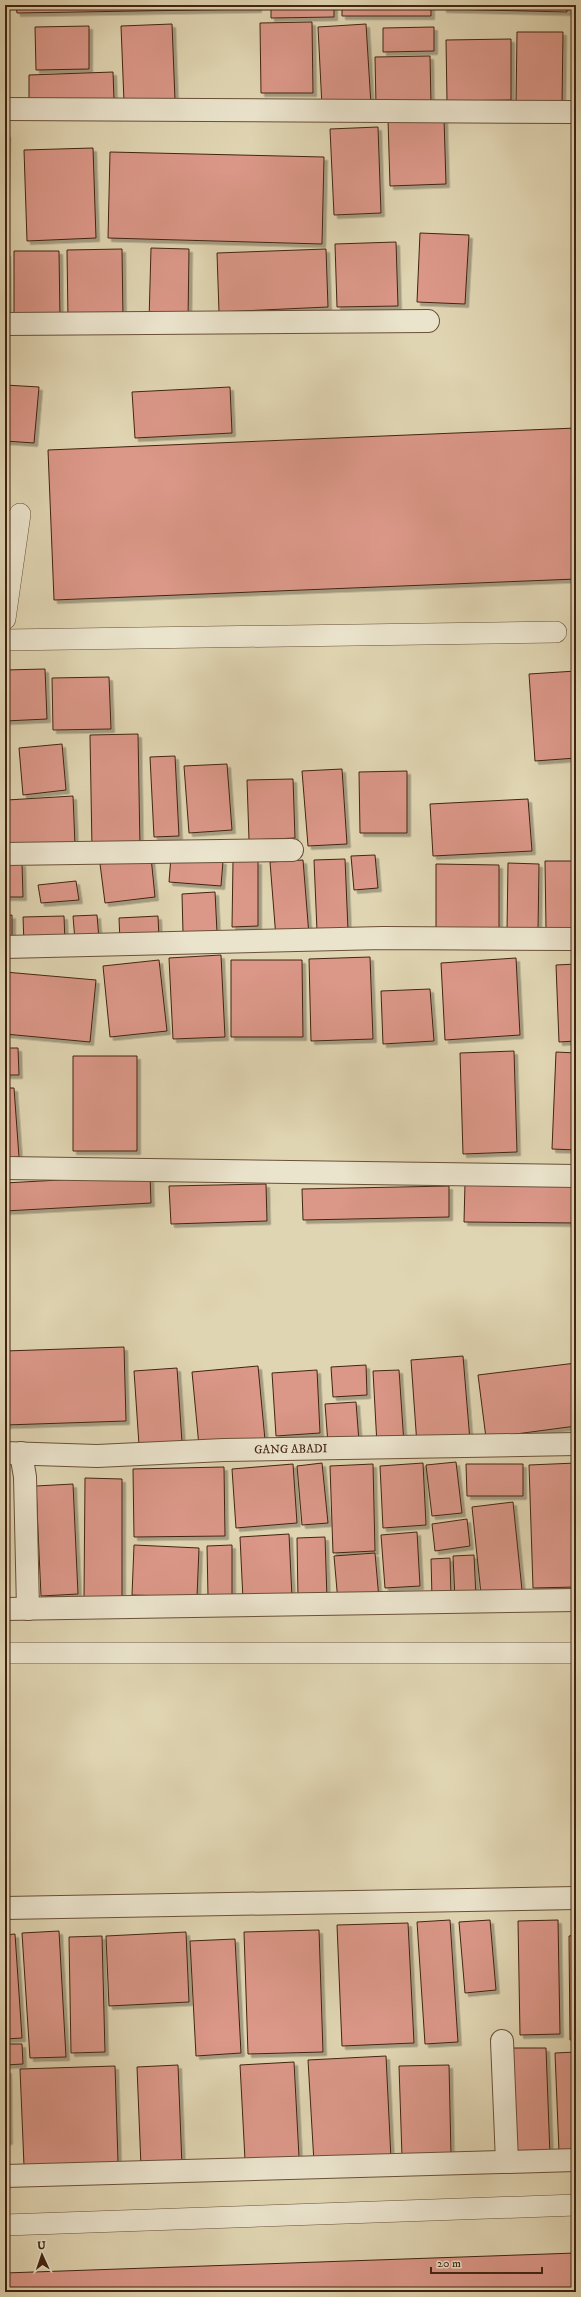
<svg xmlns="http://www.w3.org/2000/svg" width="581" height="2297" font-family="'IM FELL DW Pica',serif">
<defs>
<filter id="shadow"><feDropShadow dx="3.5" dy="3.5" stdDeviation="0" flood-color="#0004"/></filter>
</defs>
<rect width="100%" height="100%" fill="#e0d5b2"/>
<filter id="stains"><feTurbulence type="fractalNoise" baseFrequency=".005" numOctaves="4"/><feColorMatrix values="0 0 0 0 .2 0 0 0 0 .09 0 0 0 0 .02 0 0 0 .5 -.17"/></filter>
<radialGradient id="worn" r=".72"><stop offset=".6" stop-color="#630" stop-opacity="0"/><stop offset="1" stop-color="#630" stop-opacity=".3"/></radialGradient>
<!-- building -->
<path fill="#db9788" stroke="#422410" filter="url(#shadow)" d="M 16,5 L 258,5 L 258,9 L 17,13 Z
M 271,5 L 334,5 L 334,17 L 271,18 Z
M 342,5 L 431,5 L 431,16 L 342,16 Z
M 443,5 L 567,5 L 567,12 L 443,9 Z
M 312,22 L 313,93 L 261,93 L 260,23 Z
M 172,24 L 175,100 L 124,102 L 121,26 Z
M 366,24 L 371,105 L 322,107 L 318,27 Z
M 89,26 L 89,69 L 36,70 L 35,27 Z
M 434,27 L 434,51 L 383,52 L 383,28 Z
M 517,32 L 563,32 L 562,106 L 516,106 Z
M 572,37 L 576,37 L 576,107 L 573,107 Z
M 511,39 L 511,100 L 447,101 L 446,40 Z
M 430,56 L 431,104 L 376,105 L 375,57 Z
M 113,72 L 114,100 L 29,104 L 29,75 Z
M 444,118 L 446,184 L 390,186 L 388,119 Z
M 378,127 L 381,213 L 334,215 L 330,129 Z
M 5,134 L 7,134 L 5,212 Z
M 93,148 L 96,238 L 27,241 L 24,150 Z
M 110,152 L 324,157 L 322,244 L 108,238 Z
M 420,233 L 469,235 L 465,304 L 417,302 Z
M 396,242 L 398,306 L 337,307 L 335,244 Z
M 151,248 L 189,249 L 188,322 L 149,321 Z
M 122,249 L 123,318 L 68,319 L 67,250 Z
M 326,249 L 328,307 L 219,312 L 217,253 Z
M 14,251 L 59,251 L 60,319 L 14,319 Z
M 5,253 L 7,253 L 8,316 L 5,316 Z
M 5,385 L 39,387 L 34,443 L 5,441 Z
M 230,387 L 232,433 L 135,438 L 132,392 Z
M 576,428 L 576,579 L 54,600 L 48,450 Z
M 45,669 L 47,719 L 5,721 L 5,670 Z
M 576,671 L 576,758 L 535,761 L 529,674 Z
M 109,677 L 111,729 L 53,730 L 52,678 Z
M 138,734 L 140,847 L 92,848 L 90,735 Z
M 62,744 L 66,790 L 23,795 L 19,748 Z
M 5,748 L 6,779 L 5,779 Z
M 175,756 L 179,836 L 154,837 L 150,757 Z
M 227,764 L 232,830 L 189,833 L 184,766 Z
M 342,769 L 347,844 L 308,846 L 302,771 Z
M 407,771 L 407,833 L 360,833 L 359,772 Z
M 293,779 L 295,838 L 249,840 L 247,780 Z
M 73,796 L 75,845 L 9,848 L 7,800 Z
M 528,799 L 532,851 L 433,856 L 430,804 Z
M 375,855 L 378,888 L 354,890 L 351,856 Z
M 151,857 L 155,897 L 105,903 L 100,864 Z
M 171,857 L 223,861 L 221,886 L 169,882 Z
M 345,859 L 348,930 L 317,931 L 314,860 Z
M 303,860 L 309,935 L 276,938 L 270,862 Z
M 233,861 L 258,861 L 258,926 L 232,927 Z
M 545,861 L 575,861 L 575,929 L 546,929 Z
M 22,863 L 23,897 L 5,897 L 5,864 Z
M 508,863 L 539,864 L 538,931 L 507,931 Z
M 436,864 L 499,865 L 499,929 L 436,929 Z
M 76,881 L 79,900 L 41,903 L 38,885 Z
M 215,892 L 217,932 L 183,933 L 182,894 Z
M 12,915 L 12,945 L 5,946 L 5,916 Z
M 97,915 L 99,939 L 75,941 L 73,916 Z
M 64,916 L 65,943 L 24,944 L 23,917 Z
M 158,916 L 159,939 L 120,941 L 119,918 Z
M 221,955 L 225,1037 L 173,1039 L 169,958 Z
M 370,957 L 373,1039 L 311,1041 L 309,959 Z
M 516,958 L 520,1035 L 445,1040 L 441,963 Z
M 159,960 L 167,1031 L 110,1037 L 103,966 Z
M 231,960 L 302,960 L 303,1037 L 231,1037 Z
M 576,964 L 576,1041 L 559,1042 L 556,965 Z
M 5,972 L 96,980 L 90,1042 L 5,1034 Z
M 430,989 L 434,1041 L 383,1044 L 381,991 Z
M 5,1048 L 18,1048 L 19,1075 L 5,1075 Z
M 514,1051 L 517,1152 L 463,1154 L 460,1053 Z
M 556,1052 L 576,1053 L 576,1150 L 552,1149 Z
M 73,1056 L 137,1056 L 137,1151 L 73,1151 Z
M 5,1088 L 14,1088 L 19,1157 L 5,1158 Z
M 150,1175 L 151,1203 L 5,1211 L 5,1183 Z
M 465,1183 L 576,1183 L 576,1223 L 464,1222 Z
M 266,1184 L 267,1221 L 171,1224 L 169,1186 Z
M 449,1186 L 449,1217 L 303,1220 L 302,1189 Z
M 124,1347 L 126,1421 L 5,1425 L 5,1351 Z
M 463,1356 L 470,1441 L 417,1445 L 411,1360 Z
M 576,1363 L 576,1426 L 486,1438 L 478,1375 Z
M 366,1365 L 367,1395 L 333,1397 L 331,1367 Z
M 258,1366 L 265,1440 L 199,1446 L 192,1372 Z
M 177,1368 L 182,1442 L 139,1445 L 134,1371 Z
M 317,1370 L 320,1433 L 276,1436 L 272,1373 Z
M 399,1370 L 404,1444 L 377,1445 L 373,1371 Z
M 356,1402 L 359,1442 L 328,1444 L 325,1404 Z
M 456,1462 L 462,1513 L 432,1516 L 426,1465 Z
M 322,1463 L 328,1523 L 302,1525 L 297,1466 Z
M 423,1463 L 426,1525 L 383,1528 L 380,1466 Z
M 576,1463 L 576,1587 L 533,1588 L 529,1465 Z
M 293,1464 L 297,1523 L 236,1528 L 232,1469 Z
M 373,1464 L 375,1551 L 333,1553 L 330,1466 Z
M 466,1464 L 523,1464 L 523,1496 L 467,1496 Z
M 224,1467 L 225,1536 L 134,1537 L 133,1469 Z
M 85,1478 L 122,1479 L 122,1599 L 84,1598 Z
M 73,1484 L 78,1594 L 41,1596 L 36,1486 Z
M 513,1502 L 522,1590 L 481,1594 L 472,1507 Z
M 467,1519 L 470,1546 L 435,1551 L 432,1524 Z
M 417,1532 L 420,1586 L 385,1588 L 381,1535 Z
M 289,1534 L 292,1598 L 243,1600 L 240,1537 Z
M 325,1537 L 327,1599 L 298,1599 L 297,1538 Z
M 134,1545 L 199,1548 L 197,1597 L 132,1595 Z
M 232,1545 L 232,1596 L 208,1597 L 207,1546 Z
M 375,1553 L 379,1599 L 338,1602 L 334,1556 Z
M 474,1555 L 476,1598 L 455,1599 L 453,1556 Z
M 450,1558 L 451,1598 L 432,1598 L 431,1559 Z
M 450,1920 L 458,2042 L 425,2044 L 417,1922 Z
M 490,1920 L 496,1990 L 465,1993 L 459,1922 Z
M 558,1920 L 560,2034 L 520,2035 L 518,1921 Z
M 408,1923 L 414,2043 L 342,2046 L 337,1925 Z
M 319,1930 L 323,2052 L 248,2054 L 244,1932 Z
M 59,1931 L 66,2057 L 30,2058 L 22,1933 Z
M 186,1932 L 189,2002 L 109,2006 L 106,1936 Z
M 15,1934 L 22,2038 L 5,2039 L 5,1935 Z
M 576,1935 L 576,2040 L 570,2040 L 569,1936 Z
M 102,1936 L 105,2052 L 71,2053 L 69,1937 Z
M 235,1939 L 241,2053 L 196,2056 L 190,1941 Z
M 5,2044 L 22,2044 L 23,2064 L 5,2065 Z
M 512,2048 L 546,2048 L 550,2156 L 515,2157 Z
M 576,2052 L 576,2152 L 559,2152 L 555,2053 Z
M 386,2056 L 391,2159 L 314,2163 L 308,2060 Z
M 294,2062 L 299,2157 L 245,2160 L 240,2065 Z
M 178,2065 L 182,2166 L 141,2167 L 137,2067 Z
M 449,2065 L 451,2155 L 402,2157 L 399,2066 Z
M 115,2066 L 118,2162 L 24,2166 L 20,2069 Z
M 5,2070 L 8,2070 L 9,2141 L 5,2141 Z
M 576,2253 L 576,2292 L 5,2292 L 5,2273 Z"/>
<g fill="none" stroke-linecap="round" stroke-linejoin="round">
<!-- lane casing -->
<g stroke="#6a5038" stroke-width="22">
<path id="lane" d="M 5,619 L 20,514
M 5,640 L 556,632
M 5,1653 L 576,1653
M 5,2225 L 576,2205"/>
</g>
<!-- street casing -->
<g stroke="#6a5038" stroke-width="24">
<g id="street">
<path d="M 5,109 L 576,112"/>
<path d="M 5,324 L 428,321"/>
<path d="M 5,854 L 292,850"/>
<path d="M 5,947 L 383,938 L 576,939"/>
<path d="M 5,1168 L 576,1176"/>
<path id="s1" d="M 5,1453 L 97,1456 L 224,1450 L 576,1444"/>
<path d="M 21,1453 L 25,1477 L 28,1609"/>
<path d="M 5,1609 L 576,1600"/>
<path d="M 5,1908 L 576,1898"/>
<path d="M 502,2041 L 507,2162"/>
<path d="M 5,2176 L 576,2160"/>
</g>
</g>
<!-- lane -->
<use href="#lane" stroke="#ebe4cd" stroke-width="21"/>
<!-- street -->
<use href="#street" stroke="#ebe4cd" stroke-width="22"/>
</g>
<g text-anchor="middle" stroke-width="3" stroke-linejoin="round" paint-order="stroke">
<!-- street labels -->
<g font-size="12" fill="#422410" stroke="#ebe4cd">
<text dy="4" stroke="none"><textPath href="#s1" startOffset="286">GANG ABADI</textPath></text>
</g>
</g>
<!-- margin -->
<rect width="581" height="2297" fill="none" stroke="#e0d5b2" stroke-width="20"/>
<rect x="6" y="6" width="569" height="2285" fill="none" stroke="#422410" stroke-width="2"/>
<rect x="10" y="10" width="561" height="2277" fill="none" stroke="#422410"/>
<!-- north arrow -->
<g transform="translate(42 2255) rotate(357)" stroke="#ebe4cd" stroke-width="3" paint-order="stroke">
<path d="M0-3L7 15L0 10L-7 15Z" fill="#422410"/>
<text y="-6" font-size="11" font-weight="bold" text-anchor="middle" fill="#422410">U</text>
</g>
<!-- scale -->
<path d="M431 2267v6h111v-6" fill="none" stroke="#422410" stroke-width="2"/>
<text x="437" y="2267" font-size="12" fill="#422410" stroke="#ebe4cd" stroke-width="3" paint-order="stroke">20 m</text>
<rect width="100%" height="100%" filter="url(#stains)"/>
<rect width="100%" height="100%" fill="url(#worn)"/>
</svg>
